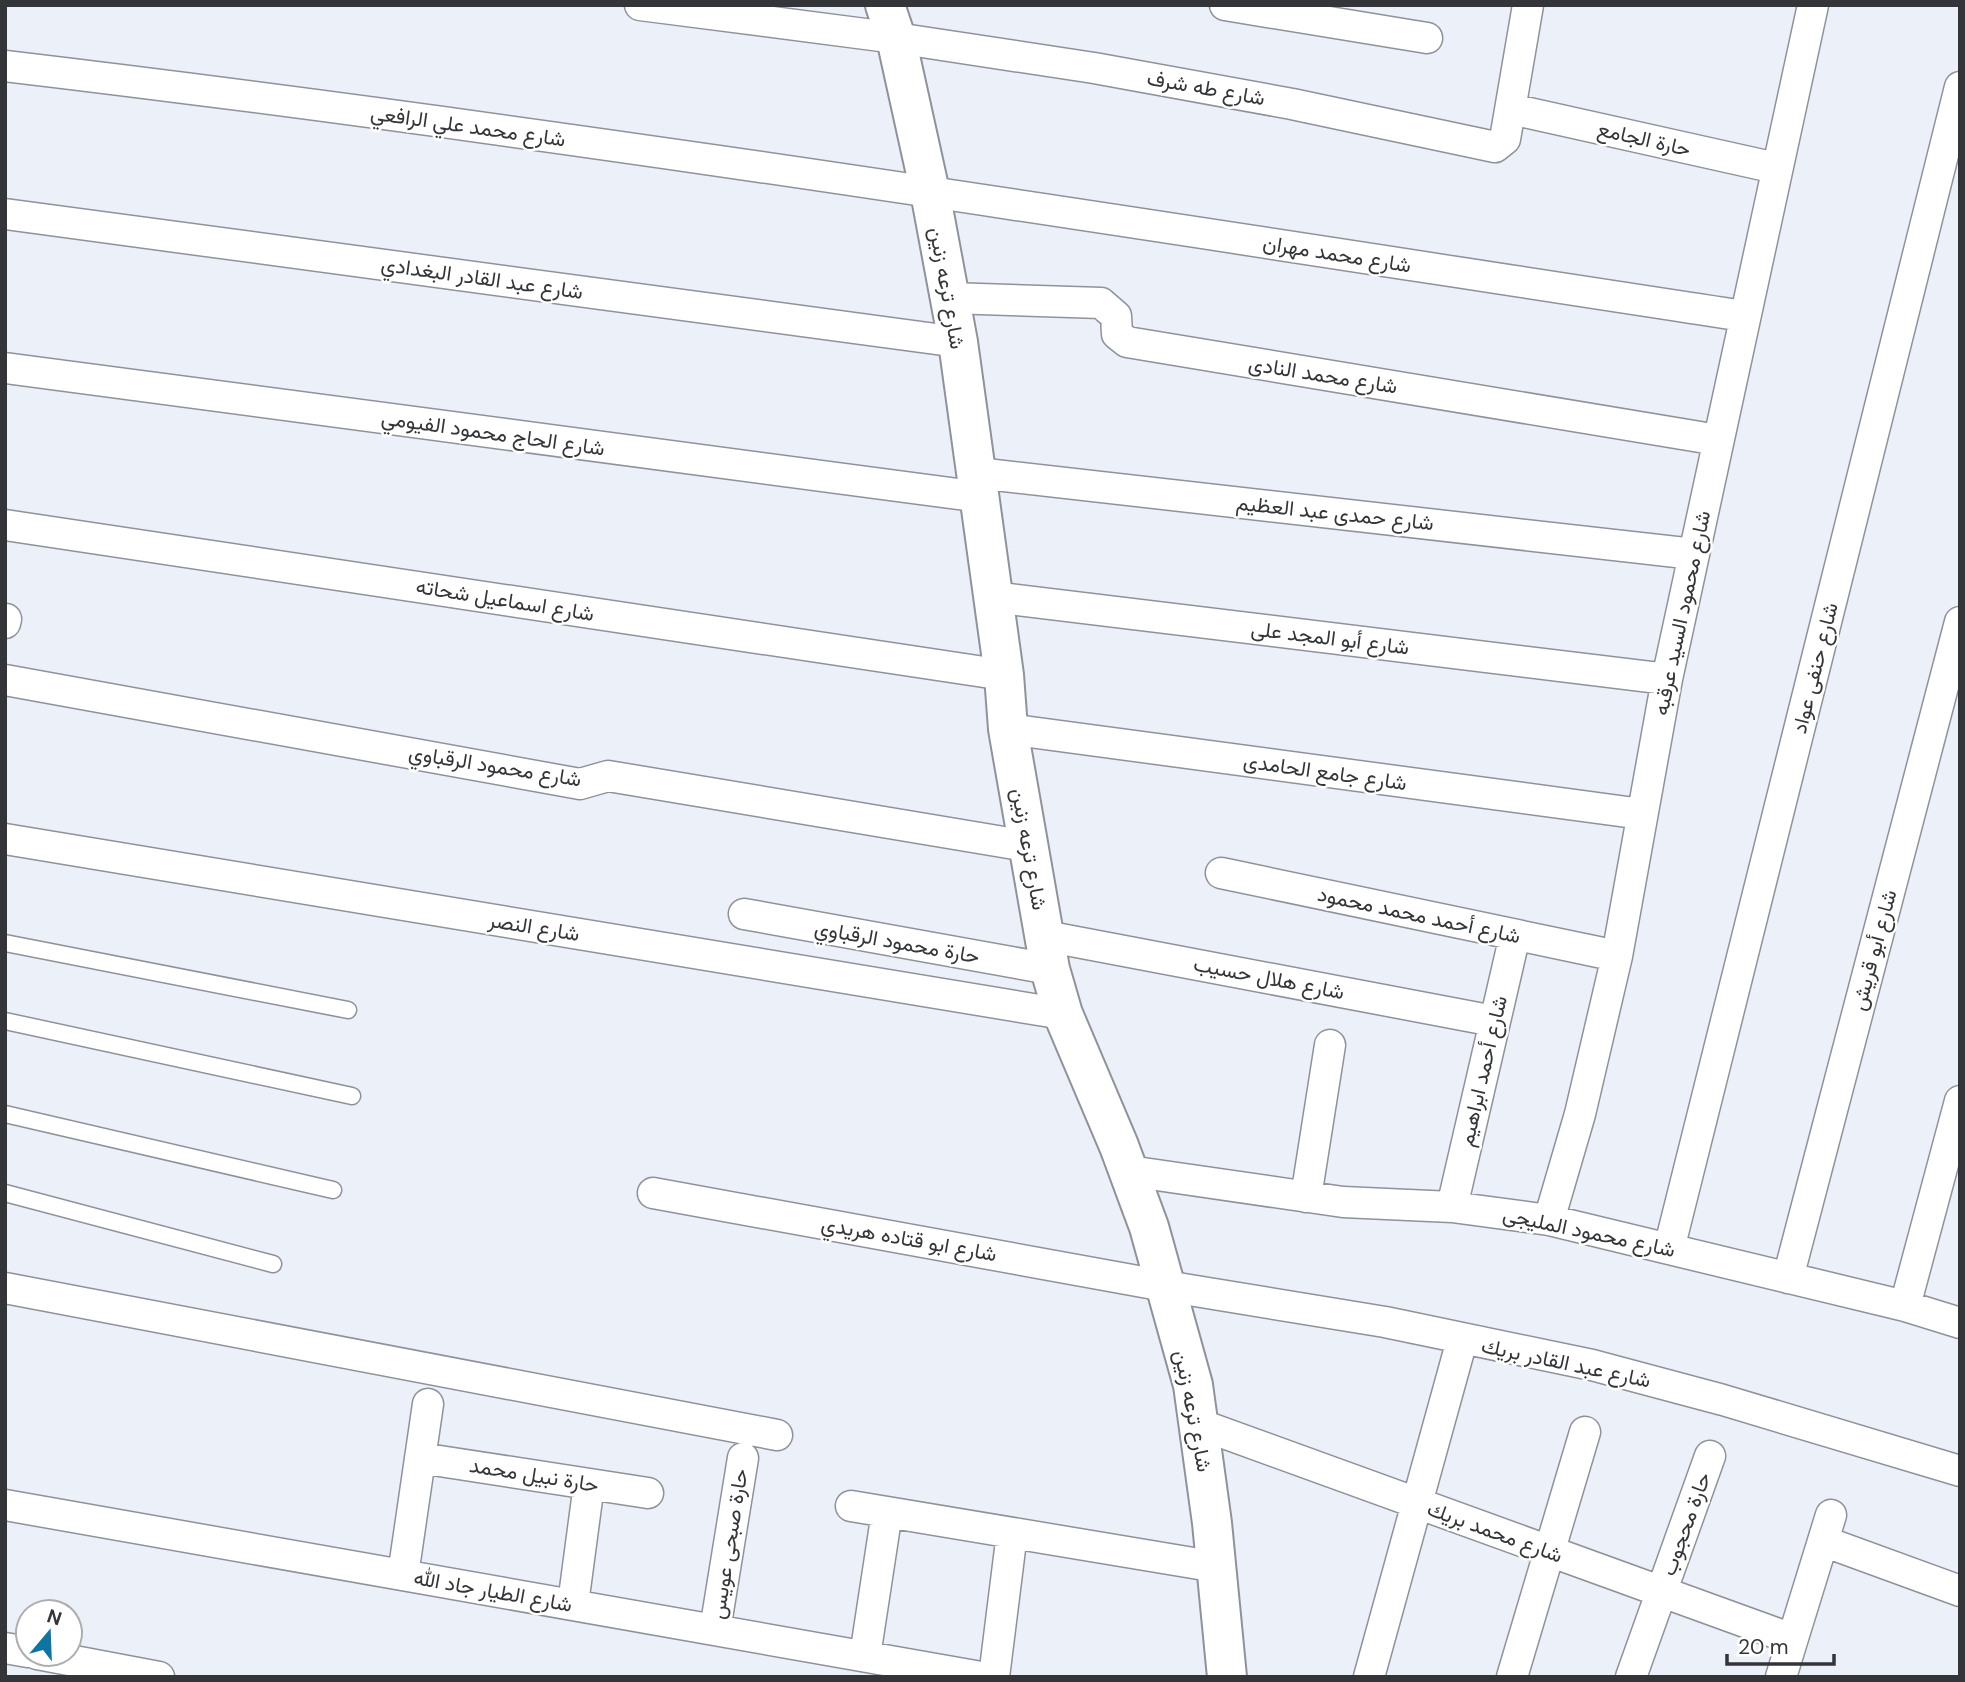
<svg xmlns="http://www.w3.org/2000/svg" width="1965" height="1682" font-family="'DM Sans',Vazirmatn,sans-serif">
<rect width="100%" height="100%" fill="#ecf0f8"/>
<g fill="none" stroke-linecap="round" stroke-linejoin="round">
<!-- lane casing -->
<g stroke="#8f929a" stroke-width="19">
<path id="lane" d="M 5,943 L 348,1010
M 5,1021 L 352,1096
M 5,1114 L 333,1190
M 5,1193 L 273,1264"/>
</g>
<!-- street casing -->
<g stroke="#8f929a" stroke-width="33">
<path id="street" d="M 640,5 L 896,38 L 1094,68 L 1292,104 L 1495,147 L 1505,139 L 1528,5
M 1225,5 L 1427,38
M 5,66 C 587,135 1165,228 1744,316
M 1511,109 L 1776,168
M 5,214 L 958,342
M 949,298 L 1101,303 L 1116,316 L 1117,334 L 1127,342 L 1718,440
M 5,368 L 981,497
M 977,473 L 1694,554
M 5,525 L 1004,675
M 993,597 L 1667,679
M 5,623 L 6,619
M 5,680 L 580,784 L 608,776 L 1027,846
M 1008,729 L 1642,814
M 5,839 L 1063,1014
M 1221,873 L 1617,956
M 744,914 L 1050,969
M 1045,936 L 1494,1021
M 1129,1171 L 1343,1202 L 1452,1207 L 1549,1220 L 1905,1306 L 1960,1323
M 653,1193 L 1165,1286 L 1385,1322 L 1592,1365 L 1723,1400 L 1960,1471
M 1306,1197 L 1330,1045
M 1452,1207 L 1515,935
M 1549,1220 L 1580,1114 L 1617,956 L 1667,679 L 1813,5
M 1669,1249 L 1960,87
M 1788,1278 L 1960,622
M 5,1288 L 777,1435
M 1905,1306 L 1960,1101
M 1199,1424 L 1792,1639
M 420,1458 L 648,1493
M 5,1505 L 981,1677
M 851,1506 L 1217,1567
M 1823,1541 L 1960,1591
M 403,1575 L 428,1404
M 573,1604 L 589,1484
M 715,1630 L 743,1458
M 5,1648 L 28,1652
M 37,1654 L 159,1677
M 865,1656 L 887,1512
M 994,1677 L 1012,1533
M 1369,1677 L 1462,1340
M 1512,1677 L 1585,1432
M 1631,1677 L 1710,1456
M 1781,1677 L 1831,1515"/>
</g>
<!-- secondary casing -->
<g stroke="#8f929a" stroke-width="42">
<path id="secondary" d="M 885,5 L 896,38 L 930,192 L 958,342 L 1004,675 L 1008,729 L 1050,969 L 1063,1014 L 1119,1146 L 1149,1227 L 1193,1385 L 1212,1523 L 1227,1677"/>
</g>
<!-- lane -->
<use href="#lane" stroke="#fff" stroke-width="16"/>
<!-- street -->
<use href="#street" stroke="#fff" stroke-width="30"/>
<!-- secondary -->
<use href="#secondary" stroke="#fff" stroke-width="38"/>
</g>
<g text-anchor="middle" stroke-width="5" stroke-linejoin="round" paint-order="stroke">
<!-- street labels -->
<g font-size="21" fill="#333538" stroke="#fff">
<text transform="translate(1206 88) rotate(10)" y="7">شارع طه شرف</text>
<text transform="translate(468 126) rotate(8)" y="7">شارع محمد علي الرافعي</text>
<text transform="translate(1644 139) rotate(13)" y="7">حارة الجامع</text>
<text transform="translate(1337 254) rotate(9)" y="7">شارع محمد مهران</text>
<text transform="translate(482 278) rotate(8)" y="7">شارع عبد القادر البغدادي</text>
<text transform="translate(947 288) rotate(80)" y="7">شارع ترعه زنين</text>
<text transform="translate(1323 375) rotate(9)" y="7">شارع محمد النادى</text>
<text transform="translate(493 433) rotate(8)" y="7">شارع الحاج محمود الفيومي</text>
<text transform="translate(1335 513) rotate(6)" y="7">شارع حمدى عبد العظيم</text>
<text transform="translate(505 600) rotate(9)" y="7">شارع اسماعيل شحاته</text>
<text transform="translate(1682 613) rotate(-78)" y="7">شارع محمود السيد عرقبه</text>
<text transform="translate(1330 638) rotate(7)" y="7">شارع أبو المجد على</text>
<text transform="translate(1815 668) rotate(-76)" y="7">شارع حنفى عواد</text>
<text transform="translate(495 766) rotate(9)" y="7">شارع محمود الرقباوي</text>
<text transform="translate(1325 772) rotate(8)" y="7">شارع جامع الحامدى</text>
<text transform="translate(1029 849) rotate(80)" y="7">شارع ترعه زنين</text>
<text transform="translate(1419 915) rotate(12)" y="7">شارع أحمد محمد محمود</text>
<text transform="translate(534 927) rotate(9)" y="7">شارع النصر</text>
<text transform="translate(897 942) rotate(10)" y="7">حارة محمود الرقباوي</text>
<text transform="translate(1874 950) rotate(-75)" y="7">شارع أبو قريش</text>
<text transform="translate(1269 978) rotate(11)" y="7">شارع هلال حسيب</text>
<text transform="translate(1483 1071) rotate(-77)" y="7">شارع أحمد ابراهيم</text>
<text transform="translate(1589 1232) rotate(12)" y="7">شارع محمود المليجى</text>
<text transform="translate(909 1239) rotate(10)" y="7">شارع ابو قتاده هريدي</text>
<text transform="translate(1566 1363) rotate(12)" y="7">شارع عبد القادر بريك</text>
<text transform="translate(1193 1411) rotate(79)" y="7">شارع ترعه زنين</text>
<text transform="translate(534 1475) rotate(9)" y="7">حارة نبيل محمد</text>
<text transform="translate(1686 1524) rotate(-70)" y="7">حارة محجوب</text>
<text transform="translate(1495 1532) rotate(20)" y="7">شارع محمد بريك</text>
<text transform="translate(729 1544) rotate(-81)" y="7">حارة صبحى عويس</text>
<text transform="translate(493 1591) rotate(10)" y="7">شارع الطيار جاد الله</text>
</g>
</g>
<!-- border -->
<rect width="1965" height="1682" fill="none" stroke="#333538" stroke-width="14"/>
<!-- north arrow -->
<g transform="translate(49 1633) rotate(19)"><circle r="33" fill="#ffffff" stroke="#adaeaf" stroke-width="2"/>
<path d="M0-5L12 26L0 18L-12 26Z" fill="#0c75a1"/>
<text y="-10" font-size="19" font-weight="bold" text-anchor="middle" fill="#333538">N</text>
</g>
<!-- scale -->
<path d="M1727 1654v10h107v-10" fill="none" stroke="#333538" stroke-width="3.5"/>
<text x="1738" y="1654" font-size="21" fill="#333538" stroke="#ffffff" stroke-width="5" paint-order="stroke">20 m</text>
</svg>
